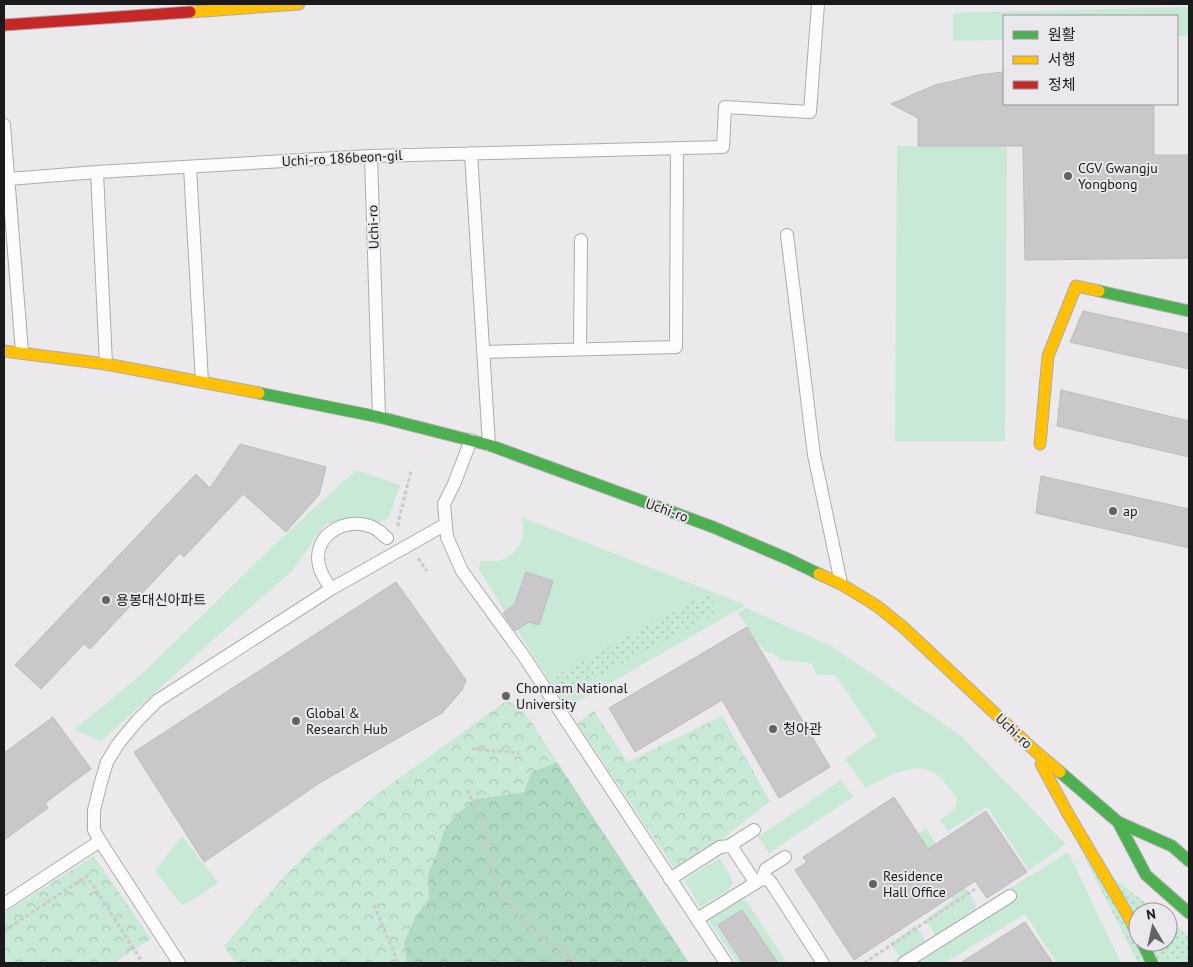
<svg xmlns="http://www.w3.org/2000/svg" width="1193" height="967" font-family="'PT Sans','Noto Sans KR',sans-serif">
<defs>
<pattern id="forest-crowns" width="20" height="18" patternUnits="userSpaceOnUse" patternTransform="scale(1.25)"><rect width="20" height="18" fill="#b0dac2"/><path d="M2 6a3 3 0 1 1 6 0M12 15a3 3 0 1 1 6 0" fill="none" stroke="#97baa6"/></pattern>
<pattern id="park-crowns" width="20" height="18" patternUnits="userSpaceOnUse" patternTransform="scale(1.25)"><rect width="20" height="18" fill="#c8e9d5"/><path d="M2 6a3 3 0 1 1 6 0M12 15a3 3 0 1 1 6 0" fill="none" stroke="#abc7b6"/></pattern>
<pattern id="garden-dots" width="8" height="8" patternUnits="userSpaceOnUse" patternTransform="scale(1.25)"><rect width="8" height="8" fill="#c8e9d5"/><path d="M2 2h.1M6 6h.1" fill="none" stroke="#abc7b6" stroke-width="1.8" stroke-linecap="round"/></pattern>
</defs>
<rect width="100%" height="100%" fill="#ebe9ec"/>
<!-- grass -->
<path fill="#c8e9d5" d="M 1189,7 L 1189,36 L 1177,36 L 1177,16 L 1004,16 L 1004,40 L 953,41 L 953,13 Z
M 897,146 L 1007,146 L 1005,441 L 895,441 Z
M 356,470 L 400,485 L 389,518 L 378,522 L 326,523 L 292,571 L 214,639 L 101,741 L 74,730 L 142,674 L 272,547 Z
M 521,517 L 746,605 L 577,702 L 564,704 L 479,570 L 480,561 C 487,561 494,562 501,560 C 519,554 528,534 521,517 Z
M 746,608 L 833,647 L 961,736 L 1064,842 L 1065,845 L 1029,870 L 987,807 L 948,831 L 940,820 L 955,809 L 957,799 C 950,789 943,778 933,772 C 914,761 883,778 866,788 L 845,759 L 877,736 L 835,675 L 817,675 L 811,663 L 781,660 L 773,653 L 764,651 L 738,613 Z
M 841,780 L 853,797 L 769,853 L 758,837 Z
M 926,828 L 976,904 L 974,911 L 1068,852 L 1121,963 L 1057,963 L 1025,914 L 945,963 L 891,963 L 900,957 L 891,943 L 916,926 L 926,941 L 936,935 L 925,920 L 953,900 L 914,837 Z
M 182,836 L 218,883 L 195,899 L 182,905 L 155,871 Z
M 719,858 L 731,877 L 733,883 L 728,890 L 700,907 L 684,880 Z
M 741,899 L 748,903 L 787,963 L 737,963 L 708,920 Z"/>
<!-- forest -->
<path fill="url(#forest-crowns)" d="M 557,762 L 689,963 L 408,963 L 406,961 L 404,942 L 415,918 L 428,898 L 428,874 L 436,855 L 444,830 L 455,816 L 474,799 L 524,792 L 531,772 Z"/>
<!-- park -->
<path fill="url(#park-crowns)" d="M 506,701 L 521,706 L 557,762 L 531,772 L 524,792 L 474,799 L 455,816 L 444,830 L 436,855 L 428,874 L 429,898 L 415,918 L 404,942 L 406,961 L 408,963 L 235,963 L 224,946 L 282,879 L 318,842 L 379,793 Z
M 594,711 L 627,762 L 722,716 L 770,801 L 678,874 L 577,723 Z
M 94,856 L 151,939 L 113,963 L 4,963 L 4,913 Z"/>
<!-- garden -->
<path fill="url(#garden-dots)" d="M 708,593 L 718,612 L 565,694 L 555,676 Z
M 1083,854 L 1157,912 L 1138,912 L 1138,942 L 1168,942 L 1168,920 L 1189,937 L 1189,963 L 1138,963 Z"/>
<!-- building -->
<path fill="#c9c7c9" stroke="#bdbbbd" d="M 1004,72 L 1004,104 L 1154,104 L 1154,155 L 1189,155 L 1189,258 L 1025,260 L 1023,146 L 918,146 L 918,118 L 891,104 L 935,85 L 978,75 Z
M 1083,311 L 1189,334 L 1189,369 L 1070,342 Z
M 1061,390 L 1189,421 L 1189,457 L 1057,426 Z
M 240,444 L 326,467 L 319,495 L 286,532 L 243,494 L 184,557 L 180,553 L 90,649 L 84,644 L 41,689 L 15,665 L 196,474 L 210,488 Z
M 1041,476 L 1189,509 L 1189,548 L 1036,513 Z
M 526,572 L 553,581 L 539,625 L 529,622 L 515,631 L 503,613 L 515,604 Z
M 396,582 L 466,680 L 462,690 L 442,713 L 321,782 L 204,862 L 134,752 Z
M 747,627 L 830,767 L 779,798 L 722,700 L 635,752 L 609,708 Z
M 53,717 L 91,769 L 45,803 L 48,808 L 4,840 L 4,753 Z
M 894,797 L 928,849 L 986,811 L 1027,872 L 987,898 L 975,881 L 854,960 L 795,870 L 807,862 L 803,857 Z
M 742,910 L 778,963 L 743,963 L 718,925 Z
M 1025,922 L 1053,963 L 960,963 Z"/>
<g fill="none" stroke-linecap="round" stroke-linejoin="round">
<!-- lane casing -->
<g stroke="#adabad" stroke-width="14">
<path id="lane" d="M 4,125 L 22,352
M 471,153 L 489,445
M 371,156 L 379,417
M 190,167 L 202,382
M 97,172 L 106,364
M 8,179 L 97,172 L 371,156 L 723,147 L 725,107 L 810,112 L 818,4
M 787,235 L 814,455 L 841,583
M 580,349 L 581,240
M 483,352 L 676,347 L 677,148
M 471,440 L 454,484 L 444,504 L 447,537 L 462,571 L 523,655 L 726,963
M 331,589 C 327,582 320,573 319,565 C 312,535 346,516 372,527 C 378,529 383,535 387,538
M 729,846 L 732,847 L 755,882
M 670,879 L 720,847 L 729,846 L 754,830
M 762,879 L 769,880 L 772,884 L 823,963
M 4,904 L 100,841
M 697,919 L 762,879 L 766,869 L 785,857
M 179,963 L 100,841 L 94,830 L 94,810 L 101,782 L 107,762 L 118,744 L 137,721 L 157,701 L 331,589 L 446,524
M 904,963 L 1010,896"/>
</g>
<!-- fast casing -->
<g stroke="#adabad" stroke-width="13">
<path id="fast" d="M 1099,291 L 1189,311
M 259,393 L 379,417 L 489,445 L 713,527 L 788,559 L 819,574
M 1060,772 L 1118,822 L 1172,846 L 1189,861
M 1118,822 L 1146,875 L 1189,913
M 1142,942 L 1152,963"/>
</g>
<!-- slow casing -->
<g stroke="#adabad" stroke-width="13">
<path id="slow" d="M 190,12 L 299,4
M 4,351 L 106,364 L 259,393
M 1040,444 L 1048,356 L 1076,286 L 1099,291
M 819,574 L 841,584 L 877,606 L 903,627 L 1034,750 L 1060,772
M 1041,764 L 1067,812 L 1129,917 L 1138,935"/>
</g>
<!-- jam casing -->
<g stroke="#adabad" stroke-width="13">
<path id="jam" d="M 4,25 L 190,12"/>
</g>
<!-- path -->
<path stroke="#cbcbcb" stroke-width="3" stroke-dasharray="4 2.5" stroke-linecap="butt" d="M 399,526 L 398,523 L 411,471
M 418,558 L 427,571
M 472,749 L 519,753
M 467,790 L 484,824 L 495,880 L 513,909 L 527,925 L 571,958 L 576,963
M 374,905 L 398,963
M 4,931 L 87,876 L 143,963
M 864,963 L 975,889"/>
<!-- lane -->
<use href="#lane" stroke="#fcfcfc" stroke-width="12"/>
<!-- fast -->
<use href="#fast" stroke="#4caf50" stroke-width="11"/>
<!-- slow -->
<use href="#slow" stroke="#ffc107" stroke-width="11"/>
<!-- jam -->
<use href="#jam" stroke="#c62828" stroke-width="11"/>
</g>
<!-- markers -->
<g fill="#636264" stroke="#ebe8ed" stroke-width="2">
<circle cx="1068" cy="176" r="5"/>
<circle cx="1113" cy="511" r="5"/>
<circle cx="106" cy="600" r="5"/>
<circle cx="506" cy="696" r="5"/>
<circle cx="296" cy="721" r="5"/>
<circle cx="773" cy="729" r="5"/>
<circle cx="873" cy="884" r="5"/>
</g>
<g text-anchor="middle" stroke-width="4" stroke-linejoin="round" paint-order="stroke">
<!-- street labels -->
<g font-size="14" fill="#1a191b" stroke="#ebe8ed">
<text transform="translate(342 158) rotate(-3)" y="5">Uchi-ro 186beon-gil</text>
<text transform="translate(373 227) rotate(-92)" y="5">Uchi-ro</text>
<text transform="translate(667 510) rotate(20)" y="5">Uchi-ro</text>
<text transform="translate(1014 731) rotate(43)" y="5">Uchi-ro</text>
</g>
<!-- poi labels -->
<g font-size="14" fill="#1a191b" stroke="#ebe8ed" text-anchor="start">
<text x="1078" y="173">CGV Gwangju<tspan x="1078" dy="16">Yongbong</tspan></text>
<text x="1123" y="516">ap</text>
<text x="116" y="605">용봉대신아파트</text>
<text x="516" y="693">Chonnam National<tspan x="516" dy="16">University</tspan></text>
<text x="306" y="718">Global &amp;<tspan x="306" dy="16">Research Hub</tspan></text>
<text x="783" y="734">청아관</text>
<text x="883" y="881">Residence<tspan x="883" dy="16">Hall Office</tspan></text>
</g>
</g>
<!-- border -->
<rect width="1193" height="967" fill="none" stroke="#1a191b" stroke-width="10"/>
<!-- legend -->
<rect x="1003" y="15" width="175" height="90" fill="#ebe8ed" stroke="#979599"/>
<rect x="1013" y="31" width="25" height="8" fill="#4caf50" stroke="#979599"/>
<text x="1048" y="40" font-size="15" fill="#1a191b">원활</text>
<rect x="1013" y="56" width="25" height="8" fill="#ffc107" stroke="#979599"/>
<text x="1048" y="65" font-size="15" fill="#1a191b">서행</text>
<rect x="1013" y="81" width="25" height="8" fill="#c62828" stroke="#979599"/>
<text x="1048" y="90" font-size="15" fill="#1a191b">정체</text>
<!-- north arrow -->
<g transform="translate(1153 927) rotate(351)"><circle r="24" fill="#ebe8ed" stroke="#979599"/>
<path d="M0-4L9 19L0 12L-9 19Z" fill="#636264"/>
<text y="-8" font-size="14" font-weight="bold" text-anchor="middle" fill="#1a191b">N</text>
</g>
</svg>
